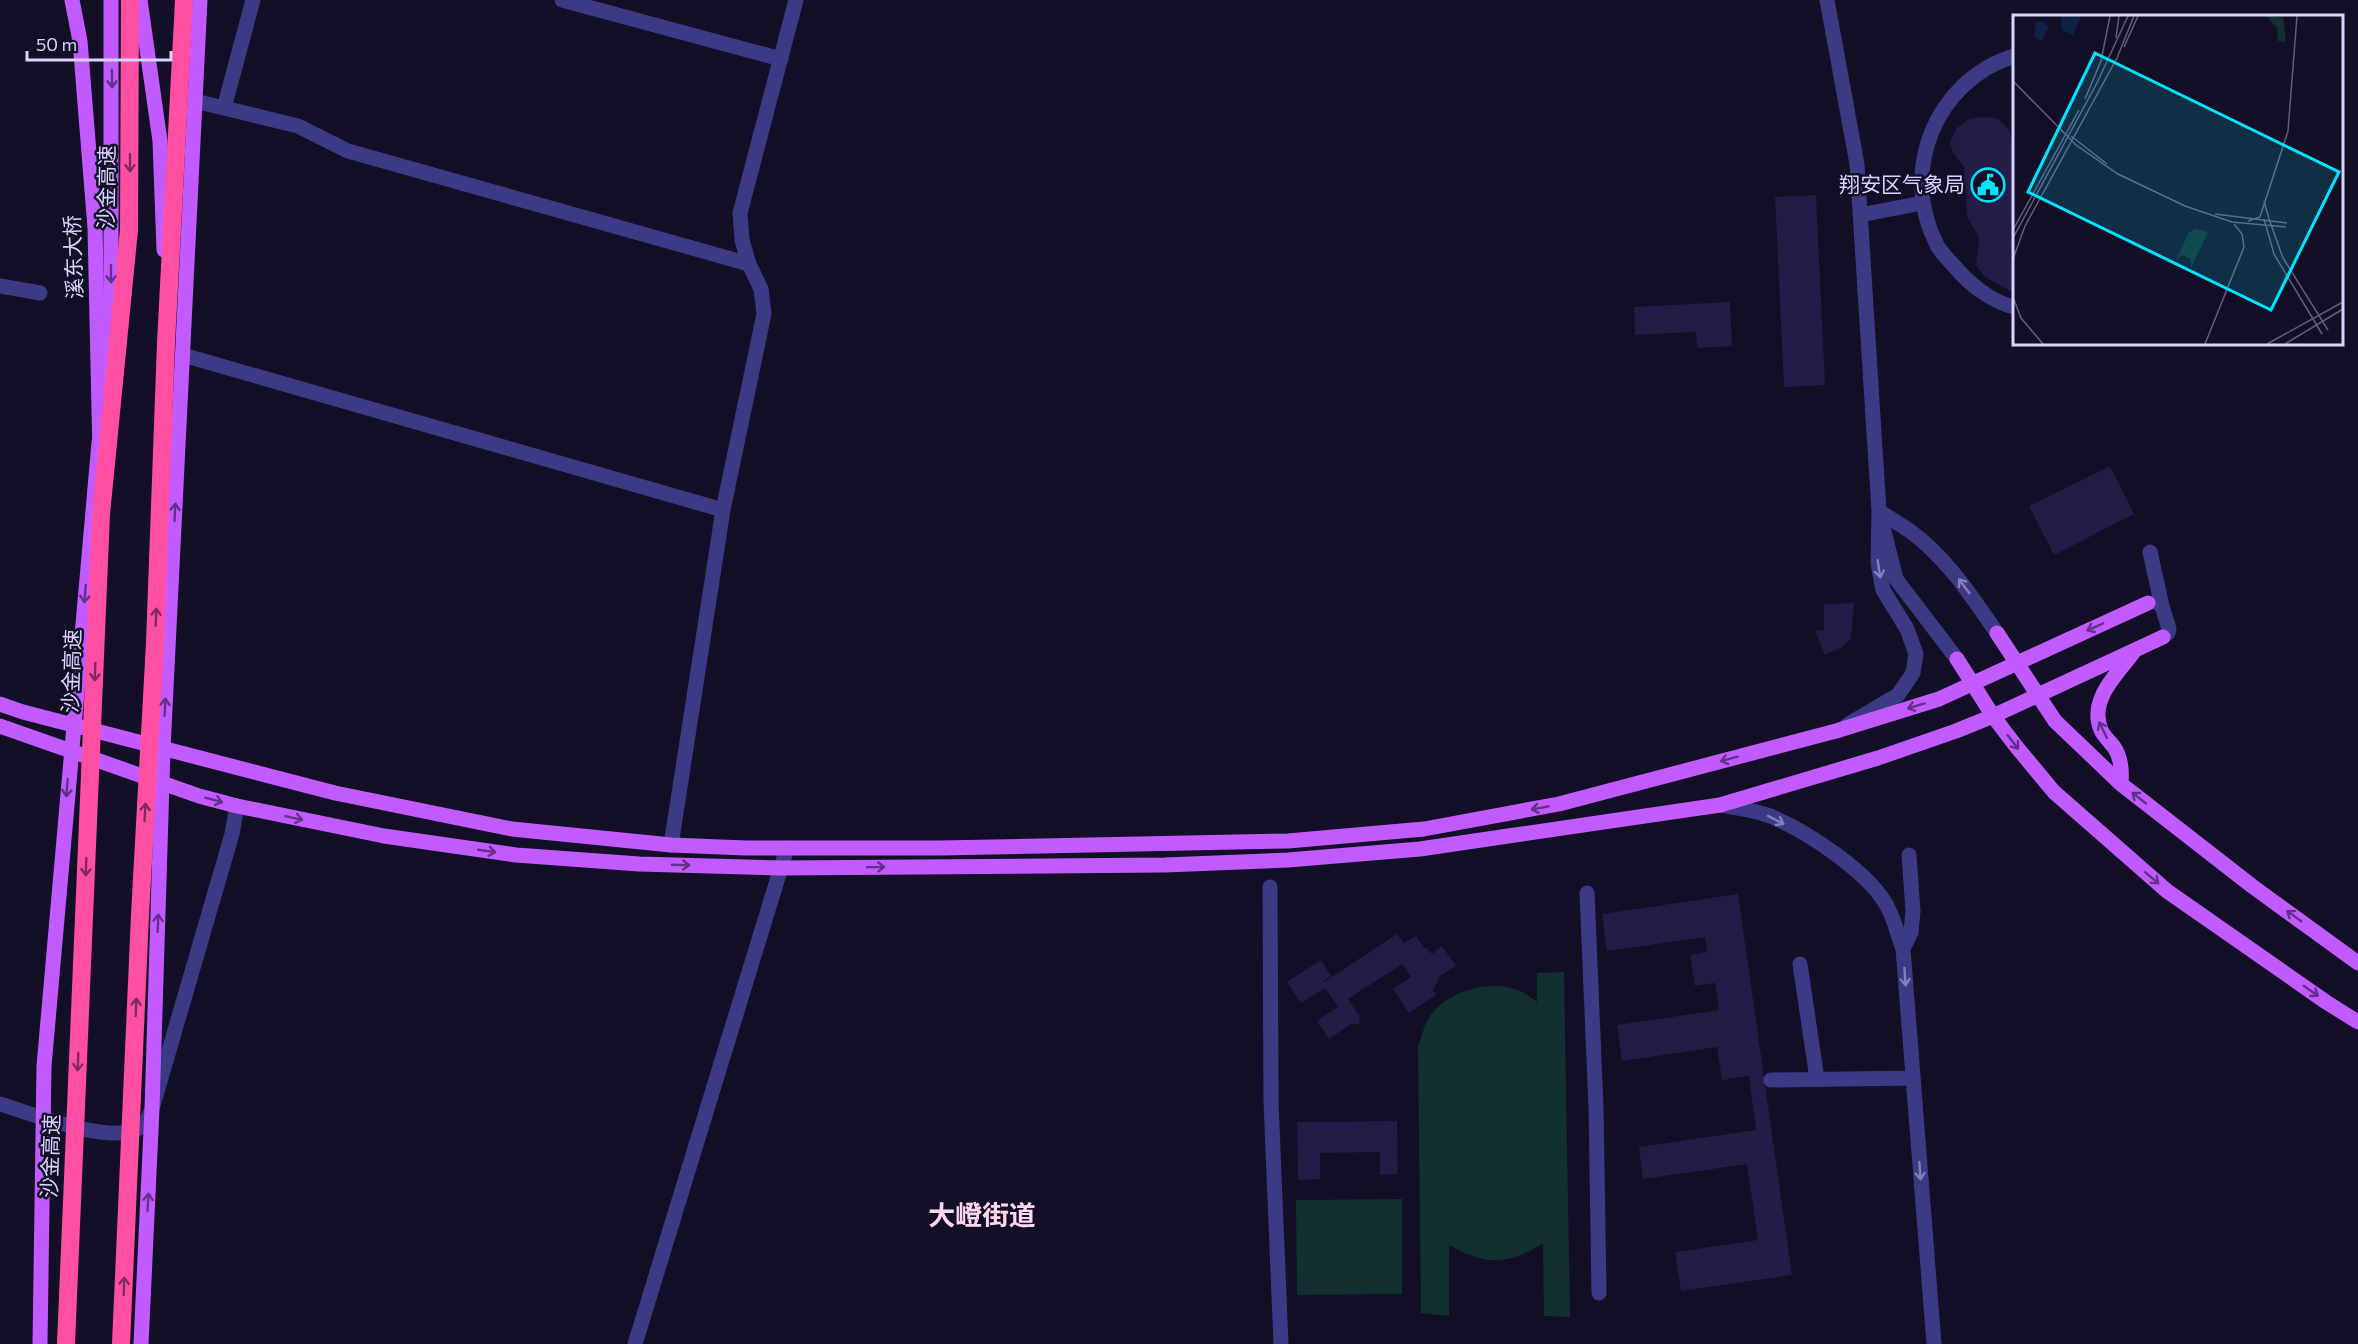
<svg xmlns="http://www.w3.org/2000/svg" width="2358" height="1344" font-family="Commissioner,'Noto Sans SC',sans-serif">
<rect width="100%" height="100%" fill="#130f26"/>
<!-- green -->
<path fill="#12302f" d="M 1564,972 L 1570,1317 L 1544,1316 L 1543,1243 C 1509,1266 1484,1265 1449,1245 L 1449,1316 L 1421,1313 L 1418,1047 C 1421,1039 1423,1029 1427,1021 C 1443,991 1492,977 1522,992 C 1527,994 1532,999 1537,1002 L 1537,973 Z
M 1402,1199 L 1402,1294 L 1297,1295 L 1296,1200 Z"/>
<!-- building -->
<path fill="#241b47" d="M 1984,117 L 1999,119 L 2009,130 L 2012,142 L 2014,141 L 2014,293 L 1985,277 L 1976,265 L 1979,238 L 1967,216 L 1964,167 L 1953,153 L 1950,142 L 1957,128 L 1969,119 Z
M 1816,195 L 1825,385 L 1784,387 L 1775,197 Z
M 1730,302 L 1732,346 L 1697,348 L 1696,332 L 1635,335 L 1634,307 Z
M 2110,466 L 2134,514 L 2054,555 L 2029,506 Z
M 1854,603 L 1851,639 L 1842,647 L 1825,655 L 1815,631 L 1824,630 L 1824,604 Z
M 1738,894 L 1792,1275 L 1681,1291 L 1675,1252 L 1758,1240 L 1747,1164 L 1643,1179 L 1639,1147 L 1756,1130 L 1749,1076 L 1722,1080 L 1717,1047 L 1622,1061 L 1617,1025 L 1719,1010 L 1715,983 L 1695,986 L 1690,955 L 1707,952 L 1705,937 L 1607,951 L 1602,914 Z
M 1397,934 L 1404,943 L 1416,936 L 1424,948 L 1427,948 L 1432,954 L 1442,946 L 1456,966 L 1440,976 L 1433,990 L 1436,995 L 1409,1013 L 1393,989 L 1411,977 L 1402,964 L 1348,999 L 1360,1017 L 1359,1024 L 1351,1024 L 1329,1039 L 1317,1021 L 1338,1007 L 1325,988 L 1301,1003 L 1287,982 L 1321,960 L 1331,976 L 1323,981 L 1324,982 Z
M 1397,1121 L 1398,1174 L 1380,1175 L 1380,1152 L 1320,1153 L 1320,1179 L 1298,1180 L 1297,1122 Z"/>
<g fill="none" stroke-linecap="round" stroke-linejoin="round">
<!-- minor -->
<path stroke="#3d3a85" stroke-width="15" d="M 562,0 L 781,59
M 1827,0 L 1857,164 L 1879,511 L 1878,564 L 1883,590 L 1907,629 L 1916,654 L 1913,673 L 1898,695 L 1847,725
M 2014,56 C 1935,81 1899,171 1937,245 C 1941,253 1949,260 1955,267 C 1969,284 1992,302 2014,307
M 195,101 L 298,126 L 348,151 L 749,264
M 224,108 L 253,0
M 1860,215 L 1922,203
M 0,286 L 40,293
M 183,355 L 723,510 L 671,845
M 723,510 L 764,314 L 761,289 L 749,264 L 742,240 L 740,213 L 796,0
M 2150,552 L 2162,606
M 2156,602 L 2162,606 L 2169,629 L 2168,633 L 2163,637
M 1957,659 L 1896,579 L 1879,511 C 1889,518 1900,524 1910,531 C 1947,558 1972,597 1997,633
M 1720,805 C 1736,808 1755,810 1770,816 C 1806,831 1873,874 1889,910 C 1895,922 1898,936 1903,949 L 1934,1344
M 1270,887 L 1271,1101 L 1281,1344
M 1587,893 L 1596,1107 L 1599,1293
M 1903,949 L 1911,932 L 1913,911 L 1909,855
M 1800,964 L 1817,1079
M 1771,1080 L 1913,1078
M 0,1104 C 31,1113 117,1149 143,1125 C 147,1122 150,1113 152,1109 L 232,834 L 237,806
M 635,1344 L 787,848"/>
<!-- major -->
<path stroke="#c25bff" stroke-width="15" d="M 140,0 L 160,141 L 164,250
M 104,387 L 111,312 L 111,0
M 1997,633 L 2055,721 L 2121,784 L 2252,886 L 2358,963
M 1957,659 L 1993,716 L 2015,745 L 2054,792 L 2167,891 L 2326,1002 L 2358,1022
M 0,704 L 23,712 L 335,793 L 512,829 L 671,845 L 746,848 L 940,848 L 1288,841 L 1424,829 L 1559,804 L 1836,731 L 1939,699 L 2148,603
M 0,726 L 199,796 L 237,806 L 384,836 L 516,855 L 639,864 L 782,868 L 1165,865 L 1288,860 L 1420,849 L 1720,805 L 1878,758 L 1956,731 L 1993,716 L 2163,637
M 2121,784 C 2122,772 2121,757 2114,747 C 2110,742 2105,737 2102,732 C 2087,702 2116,675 2133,653
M 40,1344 L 44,1066 L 99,443
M 141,1344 L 152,1109 L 163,749 L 200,0"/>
<!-- major-bridge -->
<path stroke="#c25bff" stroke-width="15" d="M 72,0 L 80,41 L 95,228 L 100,455"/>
<!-- highway-bridge -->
<path stroke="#ff4fa3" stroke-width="18" d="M 66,1344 L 101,514 L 129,230 L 130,0
M 121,1344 L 140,915 L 155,643 L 166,343 L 184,0"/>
</g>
<!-- one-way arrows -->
<defs><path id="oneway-shaft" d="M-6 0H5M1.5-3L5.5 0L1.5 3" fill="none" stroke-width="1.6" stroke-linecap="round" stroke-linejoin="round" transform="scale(1.5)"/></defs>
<g stroke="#623188">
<use href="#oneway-shaft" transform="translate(112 79) rotate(89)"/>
<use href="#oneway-shaft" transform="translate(111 274) rotate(90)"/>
<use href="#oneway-shaft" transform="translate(175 512) rotate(-87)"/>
<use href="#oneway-shaft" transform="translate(85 594) rotate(95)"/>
<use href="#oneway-shaft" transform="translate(2095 627) rotate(156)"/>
<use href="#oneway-shaft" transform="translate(1916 706) rotate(163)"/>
<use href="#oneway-shaft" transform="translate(165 707) rotate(-87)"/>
<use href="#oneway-shaft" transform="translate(2103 730) rotate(-116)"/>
<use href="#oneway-shaft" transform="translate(2013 742) rotate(52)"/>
<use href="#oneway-shaft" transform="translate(1729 759) rotate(165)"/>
<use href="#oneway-shaft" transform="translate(67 788) rotate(95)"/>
<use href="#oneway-shaft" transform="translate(2139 798) rotate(-142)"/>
<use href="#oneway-shaft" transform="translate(214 800) rotate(15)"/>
<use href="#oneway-shaft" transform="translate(1540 808) rotate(170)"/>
<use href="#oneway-shaft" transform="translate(294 818) rotate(12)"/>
<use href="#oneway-shaft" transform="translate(487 851) rotate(8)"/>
<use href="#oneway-shaft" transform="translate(681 865) rotate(2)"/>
<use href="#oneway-shaft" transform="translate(876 867) rotate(-1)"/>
<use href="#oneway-shaft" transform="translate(2152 878) rotate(41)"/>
<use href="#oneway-shaft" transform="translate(2294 916) rotate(-144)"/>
<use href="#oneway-shaft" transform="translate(158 923) rotate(-88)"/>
<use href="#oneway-shaft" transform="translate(2311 991) rotate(35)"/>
<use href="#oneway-shaft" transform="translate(148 1202) rotate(-87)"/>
</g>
<g stroke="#7d2c5e">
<use href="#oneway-shaft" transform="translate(130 163) rotate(90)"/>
<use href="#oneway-shaft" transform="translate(156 617) rotate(-88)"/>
<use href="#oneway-shaft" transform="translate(95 672) rotate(92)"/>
<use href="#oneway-shaft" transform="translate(145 812) rotate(-87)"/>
<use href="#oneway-shaft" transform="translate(86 867) rotate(92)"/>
<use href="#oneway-shaft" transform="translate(136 1007) rotate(-88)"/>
<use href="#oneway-shaft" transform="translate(78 1062) rotate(92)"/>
<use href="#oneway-shaft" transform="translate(124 1286) rotate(-88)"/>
</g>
<g stroke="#837fbc">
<use href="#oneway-shaft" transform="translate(1879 569) rotate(81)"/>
<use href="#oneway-shaft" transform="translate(1964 586) rotate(-127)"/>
<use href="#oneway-shaft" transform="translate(1776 820) rotate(27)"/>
<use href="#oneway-shaft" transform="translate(1905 977) rotate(86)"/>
<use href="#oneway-shaft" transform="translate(1920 1171) rotate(86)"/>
</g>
<!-- icons -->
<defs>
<g id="civic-ring" transform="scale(1.725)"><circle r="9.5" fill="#130f26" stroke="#00e5ff" stroke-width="1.5"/><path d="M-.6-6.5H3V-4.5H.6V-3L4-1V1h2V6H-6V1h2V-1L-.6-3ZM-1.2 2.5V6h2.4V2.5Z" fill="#00e5ff"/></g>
</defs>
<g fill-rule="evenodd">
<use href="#civic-ring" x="1988" y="185"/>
</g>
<g text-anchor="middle" stroke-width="5" stroke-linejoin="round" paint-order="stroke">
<!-- poi labels -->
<g font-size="21" fill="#d9d4ff" stroke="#130f26" text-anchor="end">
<text x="1965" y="192">翔安区气象局</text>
</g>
<!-- street labels -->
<g font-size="21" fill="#d9d4ff" stroke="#130f26">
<text transform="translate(107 187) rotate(-89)" y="7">沙金高速</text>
<text transform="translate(74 257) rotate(-92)" y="7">溪东大桥</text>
<text transform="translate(72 671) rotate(-88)" y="7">沙金高速</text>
<text transform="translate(51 1156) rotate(-88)" y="7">沙金高速</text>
</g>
<!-- district labels -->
<g font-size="27" font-weight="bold" fill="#ffd6f0" stroke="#130f26">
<text x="982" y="1225">大嶝街道</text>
</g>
</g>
<!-- overview -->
<g transform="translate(2013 15)">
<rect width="330" height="330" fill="#130f26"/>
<path d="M 253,1 L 270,2 L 273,27 L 265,26 L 264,13 ZM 183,214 L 195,217 L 178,253 L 178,244 L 169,240 L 163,245 L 176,217 Z" fill="#12302f"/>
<path d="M 48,1 L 68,1 L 60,20 L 49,15 ZM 27,6 L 36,11 L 29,26 L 21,22 L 23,7 Z" fill="#0c2248"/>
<path fill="none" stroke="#625e7d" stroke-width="1.5" d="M 103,23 L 106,1M 111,32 L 125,1M 0,66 L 63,130 L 105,159 L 172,191 L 219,207 L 273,212M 72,84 L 88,46 L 97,1M 58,121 L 94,149M 251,186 L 256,204M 202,199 L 274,208M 251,204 L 261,239 L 309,319M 256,204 L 270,243 L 315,315M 235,206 L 247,202 L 275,116 L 284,1M 0,215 L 66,95M 0,223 L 84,68 L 115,1M 0,244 L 12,211 L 104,43 L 121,1M 0,282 L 8,303 L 30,329M 192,329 L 231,232 L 229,219 L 221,209M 254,329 L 330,287M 272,329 L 330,294"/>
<path fill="#00e5ff" fill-opacity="0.15" stroke="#00e5ff" stroke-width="3" d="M 82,38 L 326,157 L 258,295 L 15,177 Z"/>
<rect width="330" height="330" fill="none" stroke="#d9d4ff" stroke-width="3"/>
</g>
<!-- scale -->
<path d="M27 51v9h144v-9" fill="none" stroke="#d9d4ff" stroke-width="3"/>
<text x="36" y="51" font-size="18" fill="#d9d4ff" stroke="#130f26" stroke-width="4.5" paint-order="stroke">50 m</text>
</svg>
